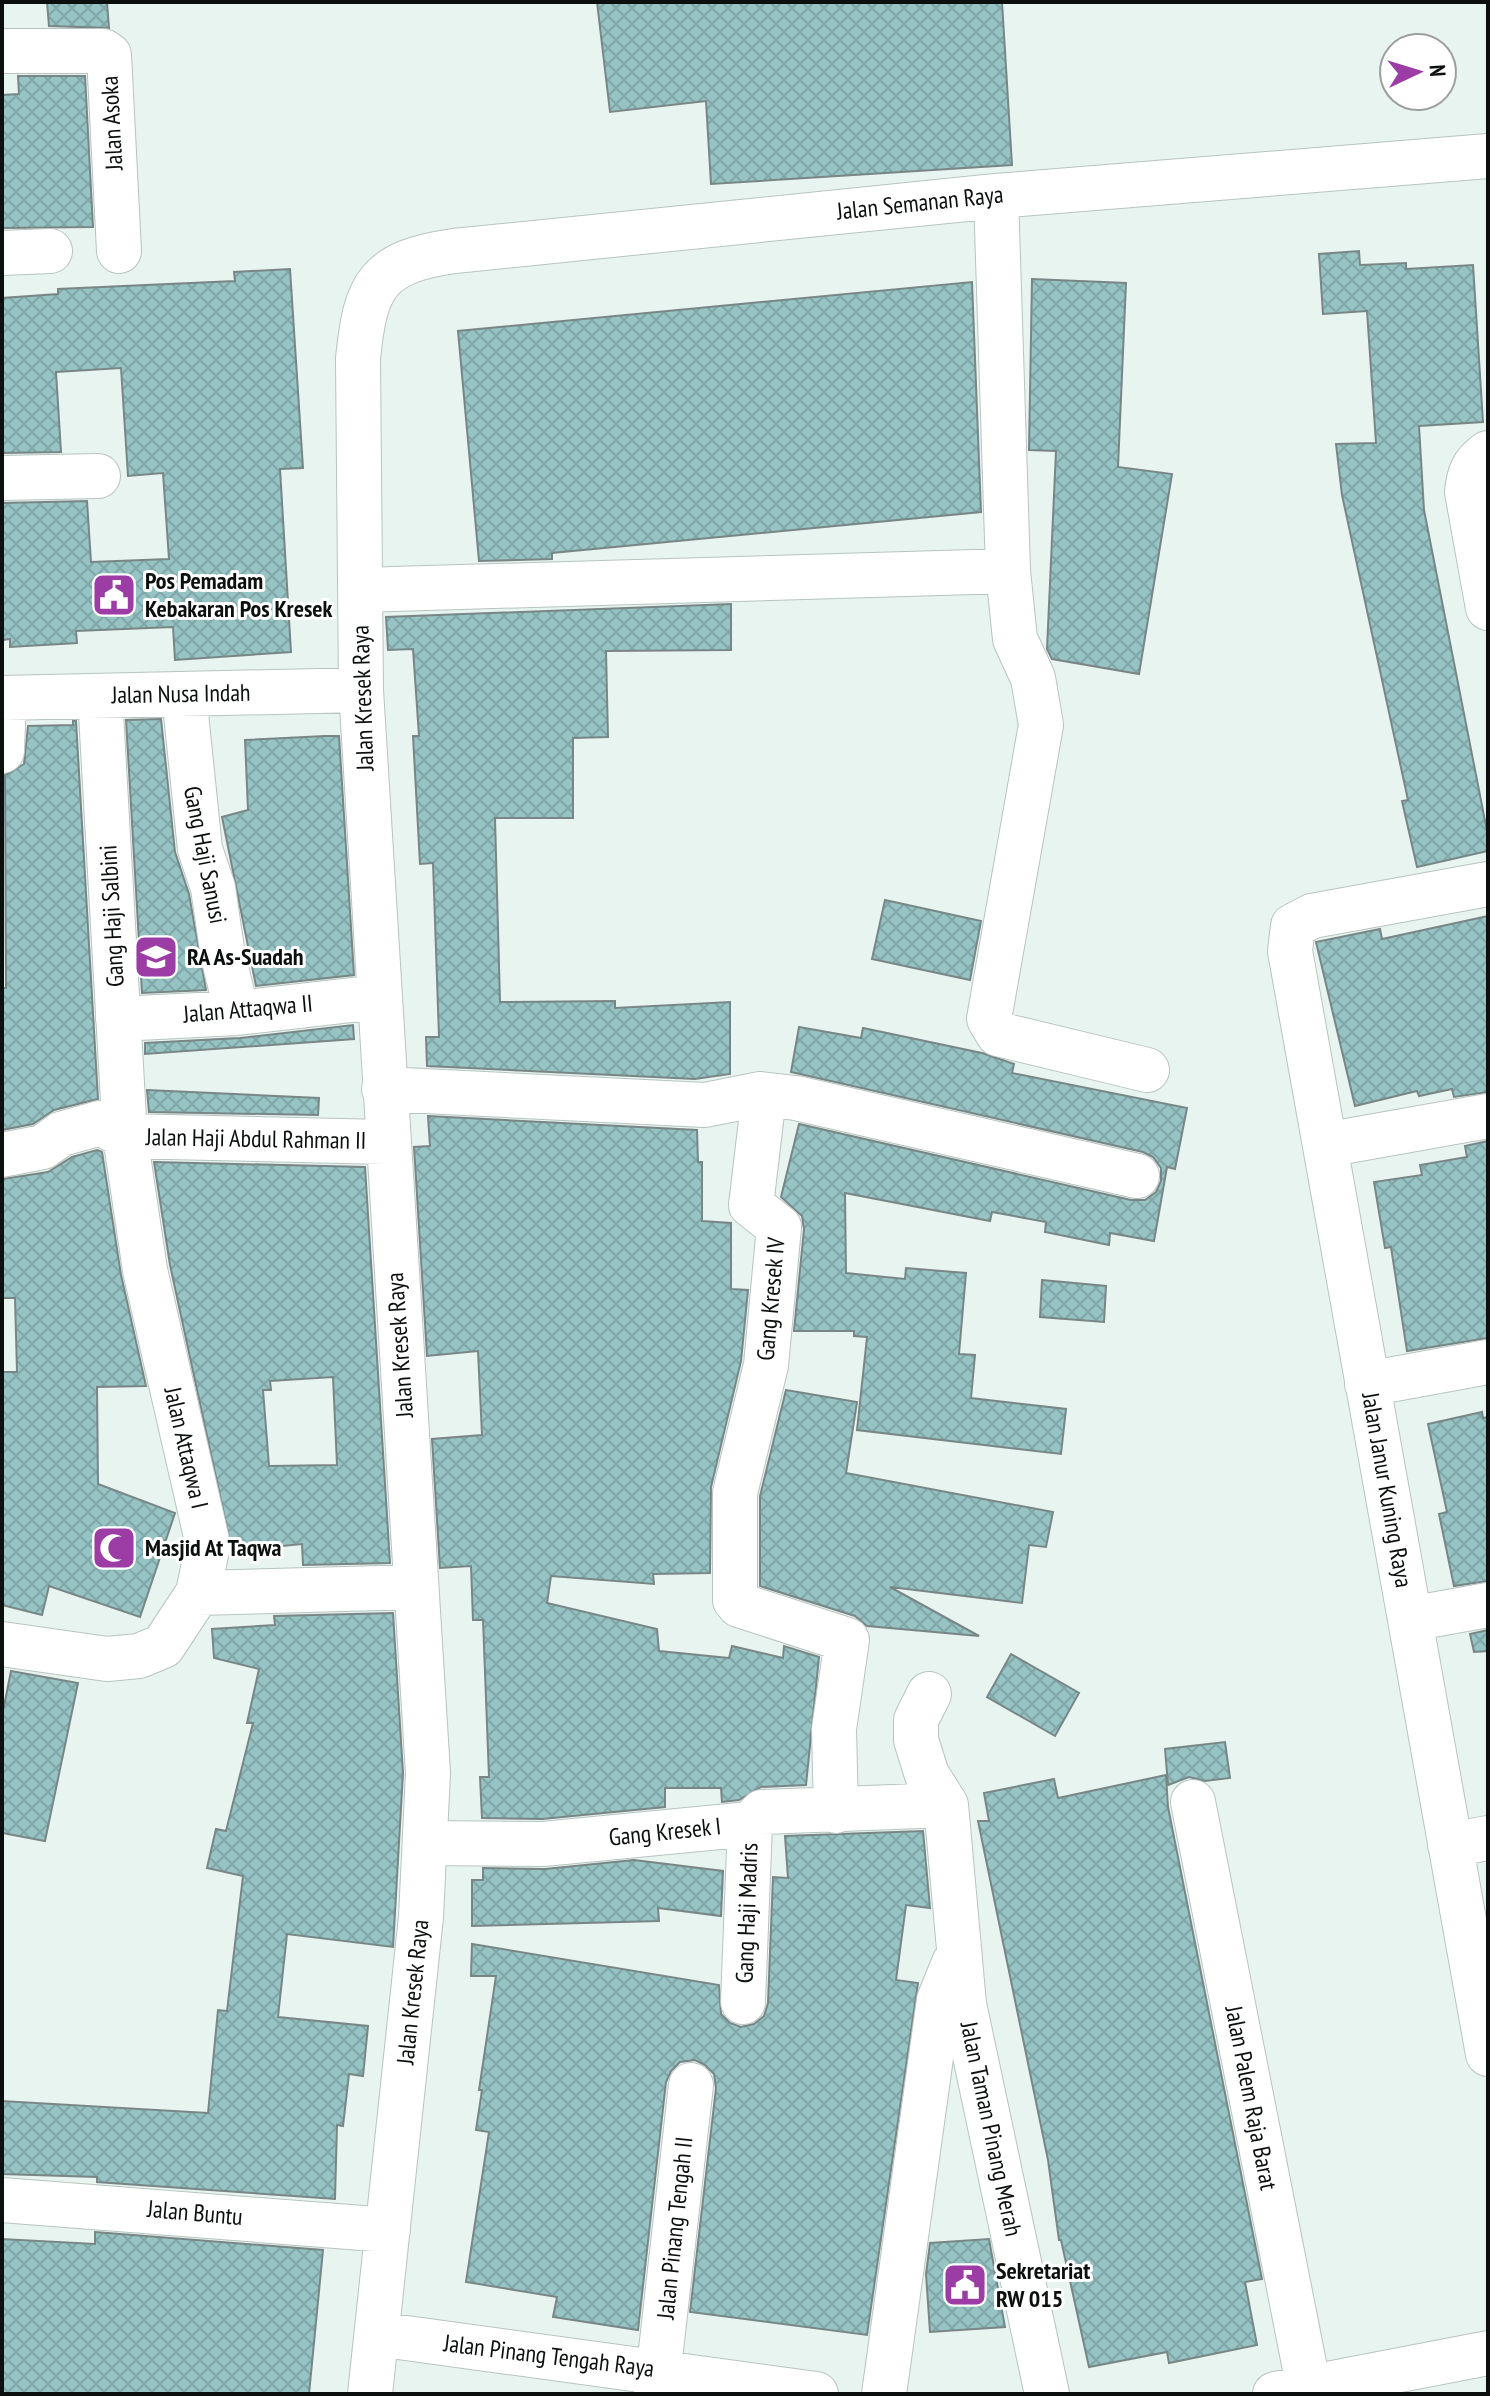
<svg xmlns="http://www.w3.org/2000/svg" width="1490" height="2396" font-family="'PT Sans Narrow',sans-serif">
<defs>
<pattern id="building-cross-hatch" width="8" height="8" patternUnits="userSpaceOnUse" patternTransform="scale(2)"><rect width="8" height="8" fill="#96c3c4"/><path d="M0 0l8 8M0 8l8-8" fill="none" stroke="#80a6a7"/></pattern>
</defs>
<rect width="100%" height="100%" fill="#e8f4ef"/>
<!-- building -->
<path fill="url(#building-cross-hatch)" stroke="#798686" stroke-width="2" fill-rule="evenodd" d="M 47,2 L 107,2 L 109,28 L 49,26 Z
M 597,2 L 1002,2 L 1012,165 L 711,184 L 706,101 L 610,112 Z
M 18,76 L 85,76 L 93,227 L 2,228 L 2,95 L 19,94 Z
M 1359,251 L 1360,265 L 1406,263 L 1406,269 L 1473,265 L 1483,422 L 1419,426 L 1424,510 L 1488,836 L 1488,851 L 1417,867 L 1402,801 L 1408,800 L 1342,495 L 1336,444 L 1376,443 L 1367,311 L 1323,314 L 1319,254 Z
M 290,269 L 303,468 L 280,469 L 291,652 L 175,660 L 173,627 L 76,631 L 77,643 L 10,647 L 10,639 L 2,640 L 2,503 L 87,501 L 91,562 L 169,559 L 163,473 L 128,476 L 121,368 L 56,372 L 61,452 L 2,453 L 2,298 L 58,294 L 58,289 L 235,281 L 234,272 Z
M 1032,279 L 1126,283 L 1118,467 L 1172,474 L 1139,674 L 1052,659 L 1047,649 L 1056,451 L 1029,450 Z
M 972,282 L 981,512 L 552,553 L 552,559 L 479,561 L 458,331 Z
M 731,604 L 731,650 L 606,651 L 608,737 L 573,738 L 573,818 L 495,818 L 500,1002 L 615,1001 L 615,1008 L 730,1002 L 730,1074 L 695,1079 L 427,1066 L 426,1037 L 439,1037 L 433,863 L 420,864 L 413,736 L 419,736 L 413,649 L 388,650 L 386,617 Z
M 161,719 L 175,852 L 189,894 L 206,990 L 142,993 L 126,720 Z
M 73,721 L 76,721 L 98,1099 L 54,1110 L 33,1124 L 2,1130 L 2,988 L 6,988 L 5,775 L 24,764 L 28,726 L 73,725 Z
M 325,736 L 339,736 L 354,975 L 256,986 L 222,817 L 248,810 L 245,740 Z
M 885,900 L 981,921 L 970,980 L 872,959 Z
M 1488,916 L 1488,1092 L 1454,1097 L 1452,1089 L 1419,1096 L 1417,1091 L 1355,1106 L 1316,942 L 1380,929 L 1382,939 Z
M 353,1025 L 354,1039 L 145,1054 L 145,1043 L 240,1038 Z
M 799,1027 L 861,1038 L 863,1028 L 982,1053 L 1014,1064 L 1012,1073 L 1187,1108 L 1175,1169 L 1167,1167 L 1154,1241 L 1110,1233 L 1109,1245 L 1045,1232 L 1046,1222 L 992,1212 L 990,1221 L 845,1193 L 846,1273 L 905,1279 L 906,1268 L 966,1273 L 959,1354 L 975,1355 L 971,1398 L 1066,1409 L 1061,1454 L 857,1430 L 867,1337 L 854,1336 L 854,1331 L 794,1331 L 804,1229 L 802,1216 L 781,1197 L 799,1124 L 1131,1200 L 1145,1200 L 1156,1192 L 1161,1181 L 1161,1168 L 1153,1157 L 1143,1152 L 791,1072 Z
M 147,1090 L 319,1098 L 318,1115 L 149,1112 Z
M 428,1116 L 697,1130 L 698,1162 L 702,1162 L 702,1221 L 731,1223 L 731,1289 L 748,1290 L 741,1361 L 711,1487 L 710,1573 L 653,1574 L 654,1584 L 551,1576 L 547,1603 L 657,1629 L 659,1651 L 729,1658 L 732,1646 L 783,1658 L 784,1646 L 819,1657 L 806,1785 L 761,1787 L 739,1800 L 722,1802 L 721,1788 L 665,1788 L 665,1807 L 542,1819 L 482,1818 L 480,1777 L 489,1777 L 483,1620 L 473,1620 L 471,1566 L 440,1568 L 432,1439 L 482,1435 L 478,1351 L 427,1356 L 414,1147 L 430,1146 Z
M 1488,1141 L 1488,1338 L 1407,1351 L 1391,1247 L 1385,1248 L 1374,1182 L 1422,1175 L 1420,1165 L 1467,1157 L 1465,1146 Z
M 97,1150 L 102,1152 L 121,1275 L 146,1386 L 97,1387 L 98,1484 L 175,1513 L 140,1617 L 49,1586 L 42,1615 L 2,1605 L 2,1372 L 17,1372 L 15,1298 L 2,1298 L 2,1179 L 48,1172 L 72,1157 Z
M 154,1162 L 365,1167 L 390,1563 L 303,1565 L 302,1544 L 232,1551 L 170,1265 ZM 333,1377 L 337,1465 L 269,1466 L 263,1390 L 271,1390 L 270,1381 Z
M 1042,1280 L 1106,1286 L 1104,1322 L 1040,1317 Z
M 786,1390 L 857,1402 L 846,1473 L 1053,1512 L 1046,1547 L 1029,1545 L 1022,1603 L 890,1587 L 979,1636 L 867,1626 L 855,1616 L 760,1586 L 760,1496 Z
M 1482,1412 L 1483,1418 L 1488,1417 L 1488,1581 L 1454,1586 L 1439,1514 L 1447,1512 L 1428,1424 Z
M 393,1613 L 403,1773 L 393,1947 L 287,1934 L 278,2017 L 368,2026 L 363,2076 L 349,2074 L 343,2126 L 337,2125 L 335,2199 L 97,2182 L 97,2177 L 2,2174 L 2,2101 L 208,2113 L 218,2010 L 227,2011 L 243,1876 L 207,1868 L 216,1829 L 226,1831 L 253,1723 L 247,1723 L 259,1669 L 214,1658 L 212,1629 L 275,1625 L 274,1616 Z
M 1488,1630 L 1488,1651 L 1474,1652 L 1470,1634 Z
M 1011,1654 L 1079,1693 L 1055,1736 L 987,1697 Z
M 11,1671 L 78,1683 L 45,1841 L 2,1833 L 2,1716 Z
M 1225,1742 L 1230,1778 L 1205,1781 L 1189,1777 L 1168,1785 L 1165,1749 Z
M 1166,1775 L 1168,1807 L 1262,2279 L 1245,2282 L 1257,2345 L 1169,2363 L 1167,2352 L 1089,2367 L 1061,2240 L 1059,2240 L 1048,2160 L 978,1821 L 989,1821 L 984,1793 L 1054,1779 L 1058,1798 Z
M 923,1831 L 930,1908 L 906,1905 L 896,1980 L 918,1983 L 867,2335 L 690,2312 L 716,2088 L 714,2074 L 705,2065 L 695,2060 L 680,2062 L 671,2071 L 666,2082 L 638,2330 L 553,2317 L 557,2297 L 466,2282 L 489,2132 L 476,2130 L 482,2090 L 479,2090 L 496,1976 L 471,1976 L 472,1944 L 719,1985 L 721,2014 L 730,2023 L 741,2027 L 754,2024 L 764,2016 L 768,2003 L 773,1877 L 788,1878 L 785,1836 Z
M 634,1860 L 723,1871 L 721,1916 L 658,1908 L 659,1921 L 472,1926 L 472,1880 L 483,1880 L 483,1868 L 545,1869 Z
M 95,2232 L 323,2250 L 309,2394 L 2,2394 L 2,2239 L 95,2244 Z
M 989,2239 L 1005,2327 L 930,2332 L 926,2274 L 930,2243 Z"/>
<g fill="none" stroke-linecap="round" stroke-linejoin="round">
<!-- minor casing -->
<g stroke="#b8c4bf" stroke-width="46">
<path id="minor" d="M 2,51 L 103,51 L 109,55 L 119,251
M 996,196 L 1008,571 L 1015,639 L 1033,678 L 1041,725 L 989,1019 L 998,1034 L 1147,1070
M 2,253 L 50,251
M 1488,453 C 1472,464 1469,474 1467,492 L 1488,608
M 2,478 L 98,476
M 360,590 L 1008,571
M 184,695 L 200,849 L 213,888 L 223,956 L 237,1013
M 2,698 L 361,690
M 2,751 L 4,698
M 1488,884 L 1312,916 L 1293,926 L 1290,951 L 1488,2054
M 118,1019 L 237,1013 L 378,997
M 384,1089 L 705,1105 L 760,1094 L 762,1113 L 751,1205 L 779,1227 L 766,1365 L 735,1493 L 735,1600 L 739,1605 L 847,1640 L 834,1729 L 836,1811
M 760,1094 L 796,1098 L 1137,1176
M 1325,1145 L 1488,1116
M 2,1155 L 43,1147 L 61,1134 L 100,1123 L 125,1136 L 386,1142
M 1367,1384 L 1488,1362
M 198,1593 L 416,1587
M 1410,1619 L 1488,1605
M 2,1644 L 107,1659 L 139,1656 L 163,1646 L 198,1593 L 208,1545 L 145,1270 L 125,1136 L 100,696
M 929,1694 L 916,1720 L 916,1740 L 927,1775 L 946,1805 L 964,2004 L 1047,2394
M 1193,1802 L 1310,2394
M 426,1843 L 543,1844 L 750,1824 L 762,1812 L 946,1805
M 1450,1845 L 1488,1838
M 743,2002 L 750,1824
M 2,2200 L 388,2230
M 377,2334 L 816,2394
M 370,2394 L 421,1917 L 428,1773 L 361,690 L 358,359 C 365,284 378,262 454,251 L 996,196 L 1488,156
M 656,2394 L 691,2085
M 884,2394 L 939,2000 L 954,1963
M 1275,2394 L 1488,2353"/>
</g>
<!-- minor -->
<use href="#minor" stroke="#fff" stroke-width="44"/>
</g>
<!-- icons -->
<defs>
<g id="civic-square" transform="scale(2.3)"><rect x="-9" y="-9" width="18" height="18" rx="4" fill="#9c3da6" stroke="#fff"/><path d="M-.6-6.5H3V-4.5H.6V-3L4-1V1h2V6H-6V1h2V-1L-.6-3ZM-1.2 2.5V6h2.4V2.5Z" fill="#fff"/></g>
<g id="school-square" transform="scale(2.3)"><rect x="-9" y="-9" width="18" height="18" rx="4" fill="#9c3da6" stroke="#fff"/><path d="M0-5L7-2L0 1L-7-2ZM-4 1L0 2.5L4 1V4Q0 6-4 4Z" fill="#fff"/></g>
<g id="mosque-square" transform="scale(2.3)"><rect x="-9" y="-9" width="18" height="18" rx="4" fill="#9c3da6" stroke="#fff"/><path d="M3.5-4.9A6 6 0 1 0 3.5 4.9A5 5 0 1 1 3.5-4.9Z" fill="#fff"/></g>
</defs>
<g fill-rule="evenodd">
<use href="#civic-square" x="114" y="595"/>
<use href="#school-square" x="156" y="957"/>
<use href="#mosque-square" x="114" y="1548"/>
<use href="#civic-square" x="965" y="2285"/>
</g>
<g text-anchor="middle" stroke-width="6" stroke-linejoin="round" paint-order="stroke">
<!-- street labels -->
<g font-size="24" fill="#0b0f0d" stroke="#fff">
<text transform="translate(112 123) rotate(-93)" y="8">Jalan Asoka</text>
<text transform="translate(920 203) rotate(-6)" y="8">Jalan Semanan Raya</text>
<text transform="translate(181 694) rotate(-1)" y="8">Jalan Nusa Indah</text>
<text transform="translate(363 698) rotate(-92)" y="8">Jalan Kresek Raya</text>
<text transform="translate(205 855) rotate(79)" y="8">Gang Haji Sanusi</text>
<text transform="translate(112 916) rotate(-93)" y="8">Gang Haji Salbini</text>
<text transform="translate(248 1009) rotate(-5)" y="8">Jalan Attaqwa II</text>
<text transform="translate(256 1139) rotate(1)" y="8">Jalan Haji Abdul Rahman II</text>
<text transform="translate(771 1299) rotate(-85)" y="8">Gang Kresek IV</text>
<text transform="translate(400 1345) rotate(-94)" y="8">Jalan Kresek Raya</text>
<text transform="translate(186 1448) rotate(77)" y="8">Jalan Attaqwa I</text>
<text transform="translate(1387 1490) rotate(80)" y="8">Jalan Janur Kuning Raya</text>
<text transform="translate(665 1832) rotate(-6)" y="8">Gang Kresek I</text>
<text transform="translate(747 1913) rotate(-88)" y="8">Gang Haji Madris</text>
<text transform="translate(413 1992) rotate(-84)" y="8">Jalan Kresek Raya</text>
<text transform="translate(1251 2098) rotate(79)" y="8">Jalan Palem Raja Barat</text>
<text transform="translate(991 2129) rotate(78)" y="8">Jalan Taman Pinang Merah</text>
<text transform="translate(195 2213) rotate(5)" y="8">Jalan Buntu</text>
<text transform="translate(675 2228) rotate(-84)" y="8">Jalan Pinang Tengah II</text>
<text transform="translate(549 2356) rotate(7)" y="8">Jalan Pinang Tengah Raya</text>
</g>
<!-- poi labels -->
<g font-size="24" font-weight="bold" fill="#0b0f0d" stroke="#fff" text-anchor="start">
<text x="145" y="589">Pos Pemadam<tspan x="145" dy="28">Kebakaran Pos Kresek</tspan></text>
<text x="187" y="965">RA As-Suadah</text>
<text x="145" y="1556">Masjid At Taqwa</text>
<text x="996" y="2279">Sekretariat<tspan x="996" dy="28">RW 015</tspan></text>
</g>
</g>
<!-- border -->
<rect width="1490" height="2396" fill="none" stroke="#0b0f0d" stroke-width="8"/>
<!-- north arrow -->
<g transform="translate(1418 72) rotate(86)"><circle r="38" fill="#ffffff" stroke="#9d9f9e" stroke-width="2"/>
<path d="M0-6L14 30L0 20L-14 30Z" fill="#9c3da6"/>
<text y="-12" font-size="22" font-weight="bold" text-anchor="middle" fill="#0b0f0d">N</text>
</g>
</svg>
